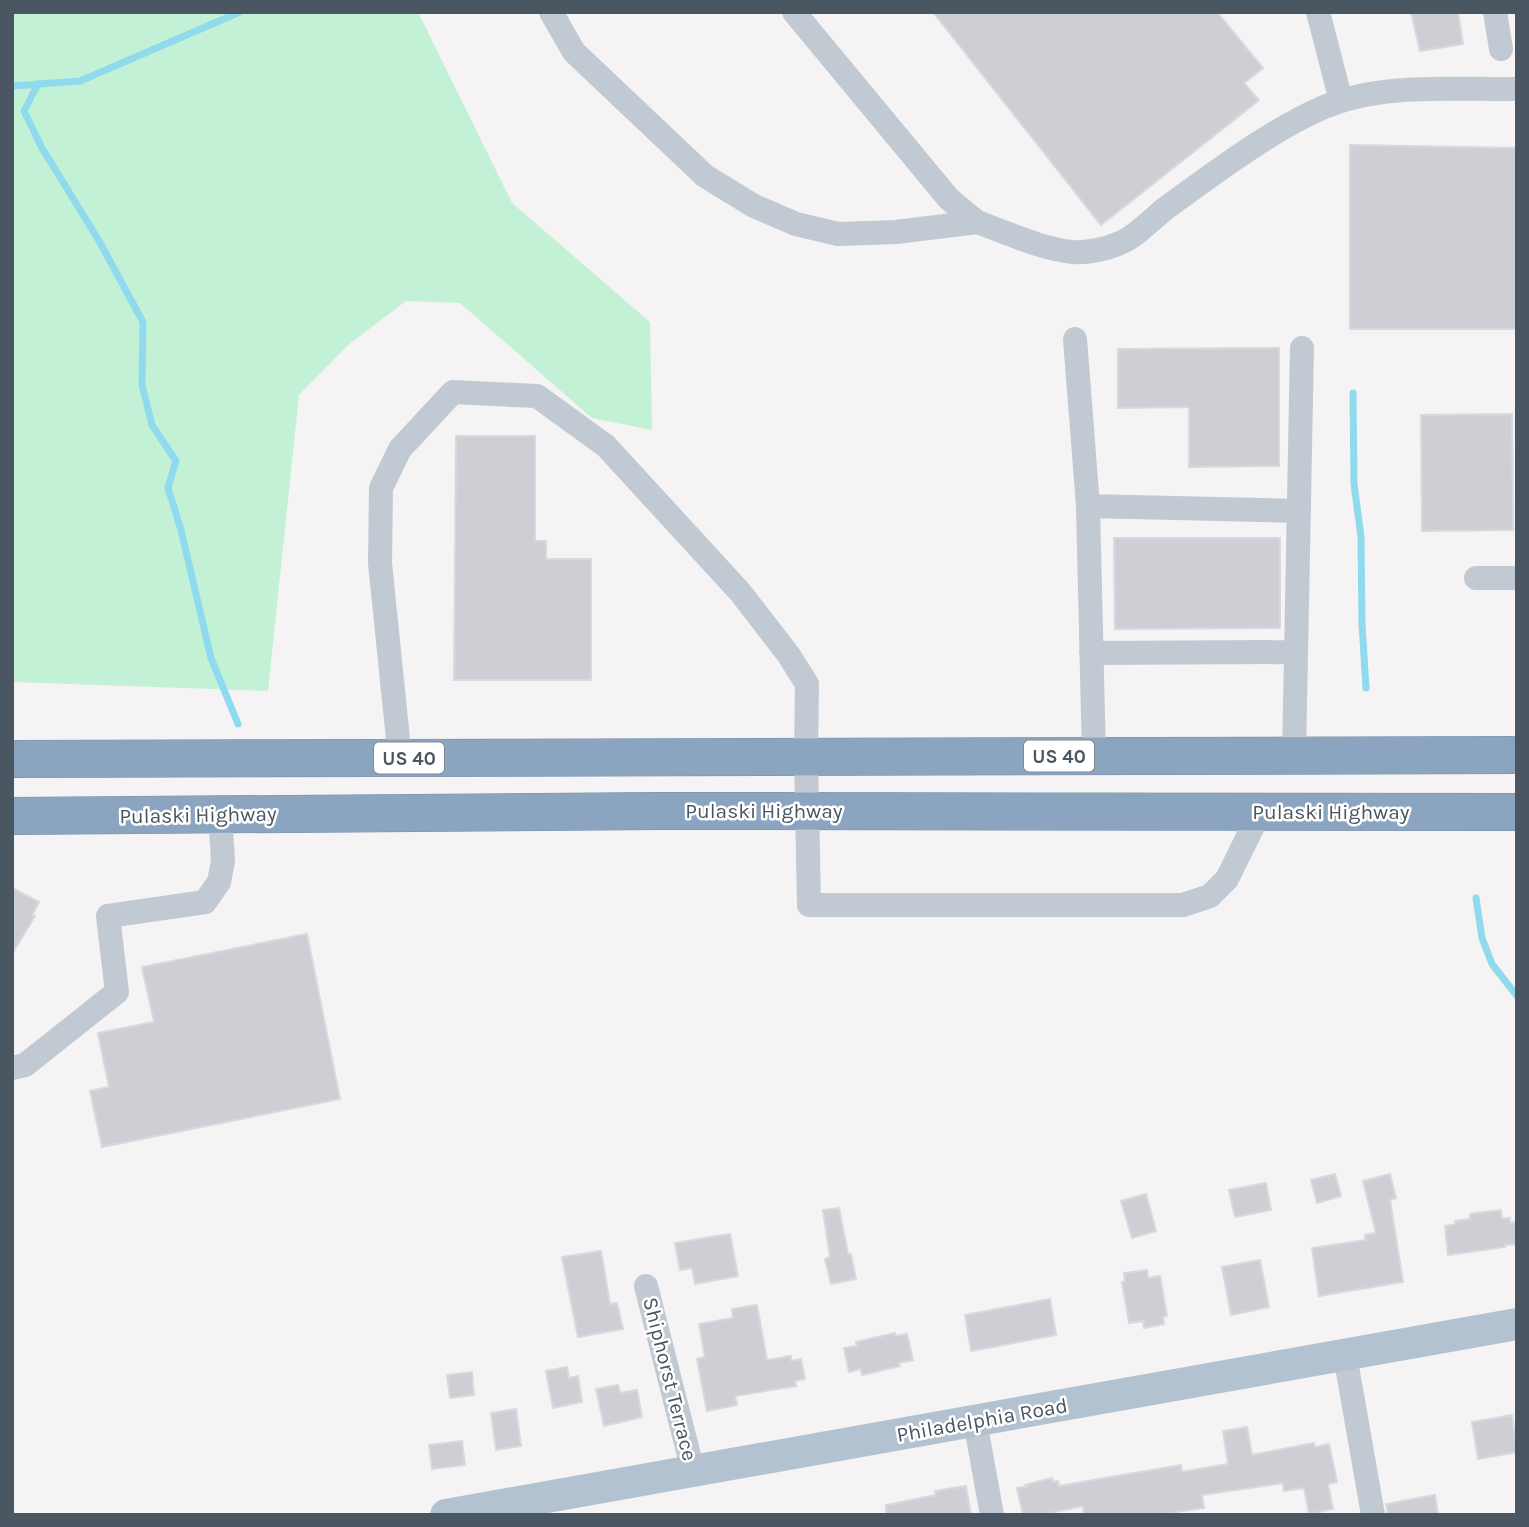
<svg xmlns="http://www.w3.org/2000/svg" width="1529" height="1527" font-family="Karla,sans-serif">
<rect width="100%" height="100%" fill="#f5f3f3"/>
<!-- green -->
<path fill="#c3f1d5" d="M 12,12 L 418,12 L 512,203 L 650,322 L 652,430 L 592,418 L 460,303 L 406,301 L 348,345 L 299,395 L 268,691 L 12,682 Z"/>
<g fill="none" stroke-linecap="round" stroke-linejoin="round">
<!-- stream -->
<path stroke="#90daee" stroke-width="7" d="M 38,84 L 24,111 L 42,148 L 98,239 L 143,322 L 142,385 L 152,425 L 176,461 L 168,488 L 181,530 L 211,658 L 238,724
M 12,86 L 80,81 L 240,12
M 1353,393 L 1354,484 L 1361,537 L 1362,624 L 1366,688
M 1476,898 L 1482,938 L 1492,964 L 1517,996"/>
</g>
<!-- building -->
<path fill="#cdcfd5" stroke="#d7d9de" stroke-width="2" d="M 933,12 L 1217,12 L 1263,68 L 1244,83 L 1259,100 L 1101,225 Z
M 1411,12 L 1458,12 L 1463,44 L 1420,51 Z
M 1350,145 L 1517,148 L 1517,329 L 1350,329 Z
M 1279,348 L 1279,466 L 1189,467 L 1189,407 L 1118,408 L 1118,349 Z
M 1512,414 L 1513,530 L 1422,531 L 1421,415 Z
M 456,436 L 535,436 L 535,541 L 546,541 L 546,559 L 591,559 L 591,680 L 454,680 Z
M 1114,538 L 1280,538 L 1280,628 L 1115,629 Z
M 12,888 L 39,902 L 32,915 L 35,916 L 12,954 Z
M 307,934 L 340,1099 L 102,1147 L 90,1091 L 109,1087 L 98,1033 L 154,1022 L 142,967 Z
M 1335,1174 L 1341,1196 L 1317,1203 L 1311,1180 Z
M 1390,1174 L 1396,1198 L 1390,1200 L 1403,1282 L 1319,1296 L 1312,1248 L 1366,1240 L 1365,1235 L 1376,1233 L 1363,1181 Z
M 1266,1183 L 1271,1210 L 1235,1217 L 1229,1190 Z
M 1146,1194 L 1156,1231 L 1132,1238 L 1121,1201 Z
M 839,1208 L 848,1254 L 851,1254 L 856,1279 L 831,1284 L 825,1259 L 830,1257 L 823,1210 Z
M 1501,1210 L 1502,1219 L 1510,1218 L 1510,1223 L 1517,1222 L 1517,1244 L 1505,1245 L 1505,1247 L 1448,1255 L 1445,1226 L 1456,1224 L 1455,1221 L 1470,1219 L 1470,1214 Z
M 730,1234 L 738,1276 L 695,1284 L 692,1268 L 680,1270 L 675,1243 Z
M 601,1251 L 610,1304 L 617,1303 L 623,1329 L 578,1337 L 562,1257 Z
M 1260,1260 L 1269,1307 L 1231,1315 L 1222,1267 Z
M 1147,1270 L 1148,1278 L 1160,1276 L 1167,1316 L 1163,1317 L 1164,1324 L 1144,1328 L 1143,1321 L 1129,1323 L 1122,1282 L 1125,1282 L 1124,1273 Z
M 1050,1299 L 1056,1335 L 971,1351 L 965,1315 Z
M 757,1305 L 767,1360 L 791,1356 L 791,1361 L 801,1359 L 805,1379 L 795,1381 L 796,1386 L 735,1396 L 737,1405 L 707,1411 L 697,1359 L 705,1357 L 699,1324 L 733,1318 L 732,1309 Z
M 895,1333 L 895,1336 L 907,1334 L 913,1360 L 899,1363 L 900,1366 L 862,1375 L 861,1369 L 849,1372 L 844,1348 L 857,1346 L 856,1342 Z
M 567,1367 L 569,1378 L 578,1376 L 582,1402 L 553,1408 L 546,1371 Z
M 472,1372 L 474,1395 L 450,1398 L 447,1375 Z
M 618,1385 L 620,1393 L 637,1390 L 642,1417 L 604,1426 L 596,1389 Z
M 516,1409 L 521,1446 L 496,1450 L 491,1413 Z
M 1512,1415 L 1517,1452 L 1478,1459 L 1472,1422 Z
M 1247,1427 L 1252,1455 L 1314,1443 L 1315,1447 L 1329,1444 L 1337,1482 L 1328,1484 L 1333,1509 L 1309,1514 L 1304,1488 L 1284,1491 L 1283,1483 L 1202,1495 L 1204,1508 L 1156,1515 L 1084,1515 L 1083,1506 L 1040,1515 L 1023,1515 L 1017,1488 L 1026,1487 L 1025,1485 L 1052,1478 L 1053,1482 L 1058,1481 L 1059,1486 L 1181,1465 L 1182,1472 L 1228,1464 L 1223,1431 Z
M 462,1441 L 465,1465 L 432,1469 L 429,1445 Z
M 966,1486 L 971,1515 L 886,1515 L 886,1505 L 936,1495 L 935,1491 Z
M 1435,1495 L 1438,1515 L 1388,1515 L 1386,1504 Z"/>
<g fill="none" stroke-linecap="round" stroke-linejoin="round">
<!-- highway casing -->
<g stroke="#7690ad" stroke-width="38">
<path id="highway" d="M 12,759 L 1517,755
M 12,816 L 659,811 L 1517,812"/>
</g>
<!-- minor -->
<path stroke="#c1cad2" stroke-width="24" d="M 551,12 L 574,52 L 705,176 L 754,206 L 796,224 L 838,234 L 896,232 L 977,222 L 949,199 L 794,12
M 1318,12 L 1341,101
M 1495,12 L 1501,49
M 977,222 C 1008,233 1041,249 1073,252 C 1088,253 1107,249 1120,243 C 1137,236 1152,219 1166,208 C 1213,174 1271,130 1322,108 C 1381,82 1454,90 1517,89
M 1075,339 L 1088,506 L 1094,756
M 1088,506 L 1299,511
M 1476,578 L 1517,578
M 1091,653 L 1296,652
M 1294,756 L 1302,348
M 400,759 L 380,563 L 381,488 L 400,449 L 453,392 L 537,396 L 606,446 L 740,592 L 788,654 L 807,684 L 806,756 L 809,905 L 1183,905 L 1210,896 L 1227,879 L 1260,812
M 12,1068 L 25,1065 L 117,992 L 108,916 L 205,902 L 219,882 L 223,861 L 220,814
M 646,1286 L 693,1471
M 1345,1355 L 1373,1515
M 975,1421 L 992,1515"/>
<!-- major -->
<path stroke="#b3c2d1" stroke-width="32" d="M 446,1515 L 1517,1324"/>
<!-- highway -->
<use href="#highway" stroke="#8ba5c1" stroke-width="37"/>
</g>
<g text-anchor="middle" stroke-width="5" stroke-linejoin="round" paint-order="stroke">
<!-- shield labels -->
<g fill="#fff" stroke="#808990" stroke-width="2">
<rect x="1024" y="740.5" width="70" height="31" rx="5"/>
<rect x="374" y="742.5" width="70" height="31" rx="5"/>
</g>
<g font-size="19" font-weight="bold" fill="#4a5661">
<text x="1059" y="763">US 40</text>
<text x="409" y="765">US 40</text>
</g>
<!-- street labels -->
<g font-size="21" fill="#4a5661" stroke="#fff">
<text x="764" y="818">Pulaski Highway</text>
<text x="1331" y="819">Pulaski Highway</text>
<text transform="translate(198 815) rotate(-1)" y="7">Pulaski Highway</text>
<text transform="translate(670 1379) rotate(76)" y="7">Shiphorst Terrace</text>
<text transform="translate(982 1420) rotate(-10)" y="7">Philadelphia Road</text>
</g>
</g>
<!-- border -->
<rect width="1529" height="1527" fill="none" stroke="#4a5661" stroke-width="28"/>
</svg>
